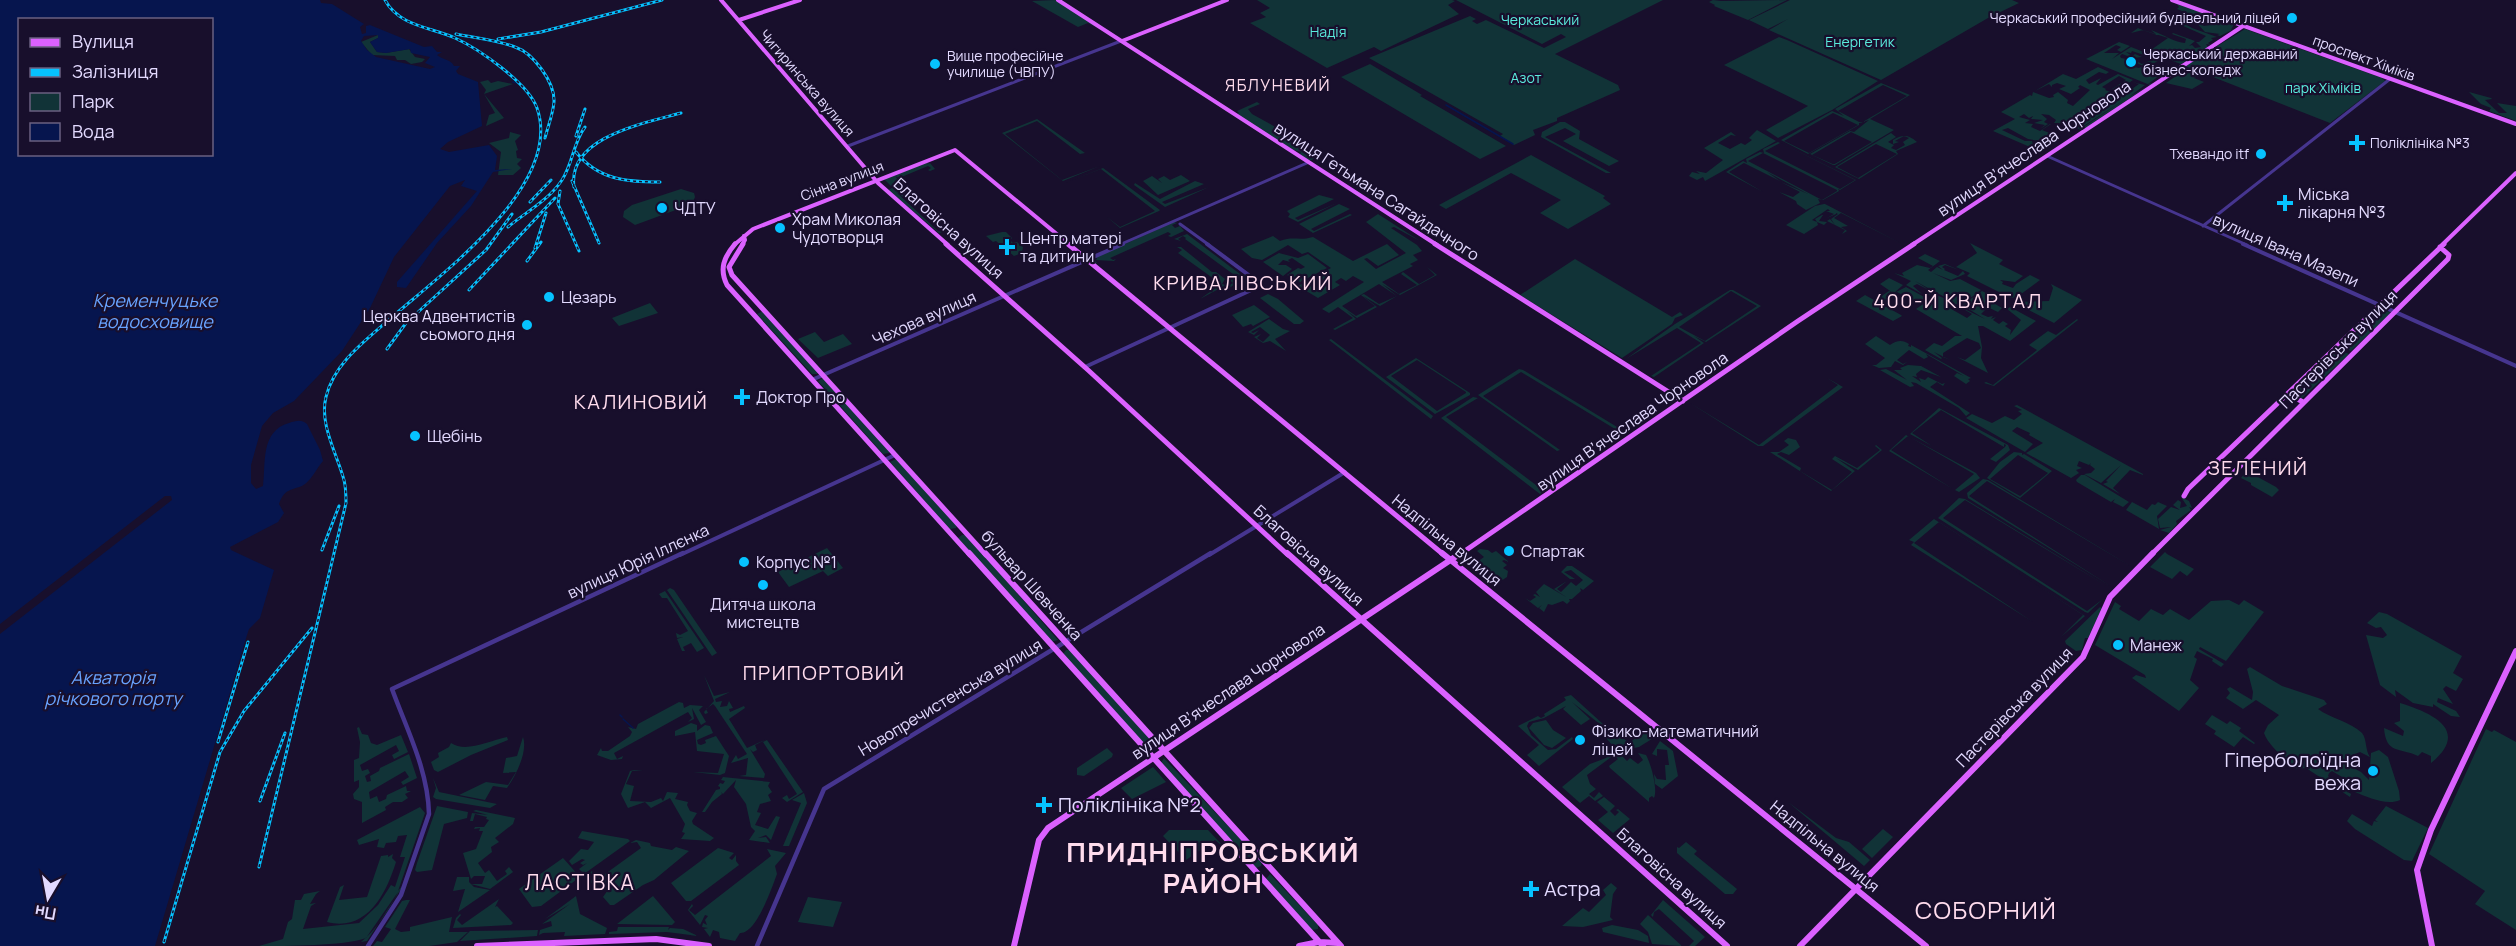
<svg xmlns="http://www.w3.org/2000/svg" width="2516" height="946" font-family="Manrope,sans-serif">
<rect width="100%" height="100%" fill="#180f2c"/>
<!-- green -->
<path fill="#113337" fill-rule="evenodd" d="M 1055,0 L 1094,25 L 1096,27 L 1088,23 L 1078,27 L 1032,1 Z
M 1257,0 L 1452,0 L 1455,1 L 1448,5 L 1459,14 L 1381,51 L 1374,47 L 1327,68 L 1250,23 L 1266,17 L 1260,13 L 1270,8 Z
M 1456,0 L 1663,0 L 1555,54 L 1618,85 L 1620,90 L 1557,118 L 1557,121 L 1533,130 L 1535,135 L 1514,145 L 1500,136 L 1503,134 L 1369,58 L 1470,16 L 1476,19 L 1472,21 L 1477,24 L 1486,20 L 1544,48 L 1566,37 L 1561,34 L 1542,44 Z
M 1713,0 L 1721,1 L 1787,0 L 1748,20 L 1714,6 L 1715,5 L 1709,2 Z
M 1790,0 L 2012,0 L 2019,3 L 1988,18 L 1881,80 L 1769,30 L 1788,19 L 1768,29 L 1749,20 Z
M 2177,4 L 2234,24 L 2231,30 L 2236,28 L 2220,36 L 2217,35 L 2220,34 L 2205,32 L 2191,17 L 2204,26 L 2216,24 L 2177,9 L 2179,7 Z
M 2178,20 L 2192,28 L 2217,37 L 2211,38 L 2213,40 L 2208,43 L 2211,45 L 2206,44 L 2208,47 L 2181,64 L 2148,52 L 2168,38 L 2143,30 L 2131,33 L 2138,28 L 2140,29 L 2157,35 L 2151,30 C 2162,34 2176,43 2185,43 L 2186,39 L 2172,34 L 2173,33 L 2195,41 L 2189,46 L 2192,45 L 2195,48 L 2201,47 L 2196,42 L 2199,42 L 2206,36 L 2174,22 Z
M 2245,29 L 2382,78 L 2385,81 L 2330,123 L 2185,66 Z
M 378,35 L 378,38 L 370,42 L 377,52 L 386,53 L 409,49 L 415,57 L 425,59 L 422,62 L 411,64 L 405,60 L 397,60 L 395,56 L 372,55 L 361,42 Z
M 1779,37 L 1787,40 L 1878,81 L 1832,110 L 1778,138 L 1766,130 L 1808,106 L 1724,65 Z
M 2119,42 L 2130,46 L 2121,52 L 2117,50 L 2121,47 L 2116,45 L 2104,53 L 2119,53 L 2112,59 L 2131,47 L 2149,54 L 2144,55 L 2132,51 L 2131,53 L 2126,52 L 2132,56 L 2135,54 L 2142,57 L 2133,58 L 2122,54 L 2120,56 L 2121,58 L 2132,60 L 2125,63 L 2126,65 L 2139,68 L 2143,66 L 2137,63 L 2138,62 L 2142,64 L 2158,57 L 2161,59 L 2146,68 L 2158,72 L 2162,69 L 2166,71 L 2148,84 L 2153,83 L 2150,85 L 2086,59 Z
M 1370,64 L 1422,95 L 1420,96 L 1506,146 L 1480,159 L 1341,77 Z
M 2098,67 L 2109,72 L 2106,74 L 2099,72 L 2086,80 L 2089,84 L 2101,78 L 2096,84 L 2098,85 L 2118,74 L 2133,80 L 2117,91 L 2112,89 L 2126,80 L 2119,76 L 2102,87 L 2106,89 L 2105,90 L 2122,96 L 2139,84 L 2132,82 L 2145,85 L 2129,97 L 2148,86 L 2082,130 L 2079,130 L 2127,98 L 2079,129 L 2074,127 L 2090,116 L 2080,112 L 2080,115 L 2083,116 C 2072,122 2067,124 2054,123 L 2056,120 L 2049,115 L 2041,114 L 2047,119 L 2044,122 L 2048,124 L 2040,129 L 2045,125 L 2034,123 L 2043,120 L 2031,119 L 2033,116 L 2029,118 L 2024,114 L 2019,117 L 2030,120 L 2025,123 L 2033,124 L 2031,127 L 2040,131 L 2050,124 L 2057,124 L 2051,124 L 2042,130 L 2052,134 L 2039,141 L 2028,139 L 2008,128 L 2002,130 L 2025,141 L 2032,141 L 2033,145 L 2030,147 L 1993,131 L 2015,119 L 2001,112 L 2030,95 L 2032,96 L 2033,92 L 2049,98 L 2054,97 L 2053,95 L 2058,92 L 2068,100 L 2067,103 L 2073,106 L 2090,90 L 2080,85 L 2078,87 L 2080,88 L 2071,94 L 2059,89 L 2066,86 L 2057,83 L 2052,85 L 2052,87 L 2049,84 L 2035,91 L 2063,74 L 2076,79 Z
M 2186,69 L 2198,74 L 2194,78 L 2204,82 L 2192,89 L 2166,83 Z
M 488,80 L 491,83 L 498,81 L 513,84 L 484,94 L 504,118 L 486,126 L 489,115 L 495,113 L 484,94 L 486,90 L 480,82 Z
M 1881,83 L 1910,95 L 1870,119 L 1894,130 L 1835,165 L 1810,154 L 1850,131 L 1854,132 L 1869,120 L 1859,123 L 1859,125 L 1808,154 L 1781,140 L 1832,111 L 1844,116 L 1835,109 ZM 1883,85 L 1907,96 L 1861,123 L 1838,111 ZM 1833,113 L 1858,125 L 1809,153 L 1784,141 ZM 1851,132 L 1872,142 L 1833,165 L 1812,155 Z
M 2469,92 L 2491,98 L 2492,99 L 2485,100 L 2499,113 L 2507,113 L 2497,103 L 2516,106 L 2516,121 L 2489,111 L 2491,108 L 2481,104 Z
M 1257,102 L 1260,104 L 1248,109 L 1252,114 L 1279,129 L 1278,131 L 1280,130 L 1300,143 L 1297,146 L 1310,153 L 1314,158 L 1312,160 L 1308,160 L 1300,154 L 1301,152 L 1293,150 L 1237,114 L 1239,113 L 1237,111 Z
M 1037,119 L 1085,153 L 1080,154 L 1037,121 L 1005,134 L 1062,180 L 1100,166 L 1063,181 L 1002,133 Z
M 1560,122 L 1565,122 L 1580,131 L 1579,139 L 1619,161 L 1609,166 L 1563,141 L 1576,134 L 1565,128 L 1545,137 L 1611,173 L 1606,173 L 1541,137 L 1542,132 Z
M 1757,130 L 1776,141 L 1705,181 L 1703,177 L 1697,180 L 1689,176 L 1692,172 L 1700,174 L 1696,171 L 1706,173 L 1723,160 L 1704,148 L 1731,132 L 1736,136 L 1731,135 L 1718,143 L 1730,149 L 1741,143 L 1745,145 L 1752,140 L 1749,138 Z
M 510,132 L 521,135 L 515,141 L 518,150 L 516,151 L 517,158 L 522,159 L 517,164 L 521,168 L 513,175 L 498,175 L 501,152 L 489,143 L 509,138 Z
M 1891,133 L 1896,137 L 1888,142 L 1894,145 L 1891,148 L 1896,150 L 1905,145 L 1903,142 L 1909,138 L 1904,136 L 1895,141 L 1899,142 L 1893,144 L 1893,140 C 1902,135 1908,134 1917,142 L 1896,151 L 1898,154 L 1859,179 L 1835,167 ZM 1876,144 L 1897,154 L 1858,178 L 1837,167 Z
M 1778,142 L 1780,143 L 1765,151 L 1840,189 L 1855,180 L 1781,143 L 1856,180 L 1840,190 L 1838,189 L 1839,191 L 1823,200 L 1818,199 L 1820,203 L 1806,210 L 1797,204 L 1796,201 L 1779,192 L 1793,197 L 1800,192 L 1781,182 L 1808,194 L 1767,172 L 1780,181 L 1744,163 L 1729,172 L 1763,192 L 1726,172 L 1743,161 L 1747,163 L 1746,159 L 1760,152 L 1764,153 L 1763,149 ZM 1763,153 L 1837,190 L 1837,191 L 1822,200 L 1748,161 Z
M 1531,155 L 1605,196 L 1603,198 L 1611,204 L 1568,229 L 1540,213 L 1561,200 L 1511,173 L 1446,209 L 1439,205 Z
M 926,163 L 929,163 L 926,165 L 930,163 L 935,169 L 930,171 L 928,170 L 931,168 L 928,166 L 899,178 L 895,176 L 911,194 L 903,197 L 895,191 L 938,231 L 943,232 L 939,233 L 888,190 L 898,185 L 897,183 L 892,187 L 884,179 Z
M 1103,168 L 1160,210 L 1159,211 L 1120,228 L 1107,217 L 1120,227 L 1155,211 L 1101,169 L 1065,183 Z
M 1181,175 L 1190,181 L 1158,195 L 1143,181 L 1152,176 L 1162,183 L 1158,179 L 1164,176 L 1170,180 Z
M 1195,181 L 1204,184 L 1162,202 L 1165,204 L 1209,187 L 1165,207 L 1134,185 L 1135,183 L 1160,199 Z
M 681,189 L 694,193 L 695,197 L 692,204 L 635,225 L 623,217 L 624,211 L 632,205 Z
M 1319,195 L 1334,199 L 1295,218 L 1298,220 L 1337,203 L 1298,222 L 1288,217 L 1290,214 L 1287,211 Z
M 1339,204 L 1350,209 L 1311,229 L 1314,231 L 1350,214 L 1352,215 L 1313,233 L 1299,224 Z
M 1824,204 L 1825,204 L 1904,245 L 1841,213 L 1834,218 L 1848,226 L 1841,227 L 1847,231 L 1842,234 L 1845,230 L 1827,221 L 1830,219 L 1835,225 L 1831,219 L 1838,214 L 1836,213 L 1836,214 L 1827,218 L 1834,214 L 1826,211 L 1830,211 L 1828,209 L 1812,220 L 1817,222 L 1815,219 L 1822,215 L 1823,215 L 1819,221 L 1827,222 L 1824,225 L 1817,222 L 1818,225 L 1804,234 L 1786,225 L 1815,206 Z
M 1378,214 L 1420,241 L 1394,227 L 1391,228 L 1417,245 L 1422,251 L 1413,255 L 1418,260 L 1410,264 L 1413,266 L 1382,282 L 1399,294 L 1417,285 L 1401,274 L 1403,272 L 1419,284 L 1435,275 L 1427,267 L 1437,275 L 1400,295 L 1382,284 L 1397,296 L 1380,306 L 1363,296 L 1377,307 L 1357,318 L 1347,311 L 1356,319 L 1335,330 L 1333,329 L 1353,318 L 1338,307 L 1329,313 L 1322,309 L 1364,282 L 1353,276 L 1346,281 L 1341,278 L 1335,282 L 1340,285 L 1318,298 L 1298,286 L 1331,268 L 1308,252 L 1302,254 L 1288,245 L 1262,260 L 1252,258 L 1241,249 L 1273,236 L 1280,241 C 1292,236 1300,241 1313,237 L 1353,261 L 1387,244 L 1399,255 L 1378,266 L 1367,258 L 1364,259 L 1376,269 L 1406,253 L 1366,222 ZM 1379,284 L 1397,296 L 1379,304 L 1364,294 L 1361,295 L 1375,306 L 1356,316 L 1342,306 Z
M 1174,222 L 1177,223 L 1172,225 L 1175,228 L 1180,226 L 1184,231 L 1171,237 L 1168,236 L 1171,234 L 1168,232 L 1110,258 L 1113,260 L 1116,259 L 1114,261 L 1095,260 L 1097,263 L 1095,264 L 1092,261 L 1097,259 L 1096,257 Z
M 1002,232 L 1006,232 L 1012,238 L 1010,240 L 1013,243 L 1017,242 L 1023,247 L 1022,253 L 1014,256 L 996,241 L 993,242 L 986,236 Z
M 1187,234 L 1240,274 C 1246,273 1255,279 1257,285 L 1252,285 L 1251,282 L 1238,274 L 1248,284 L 1237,277 L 1233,279 L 1239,284 L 1233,284 L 1234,285 L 1229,288 L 1228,286 L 1233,283 L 1225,276 L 1233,274 L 1185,239 L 1186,238 L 1183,236 L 1178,239 L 1181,241 L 1174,239 Z
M 1970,243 L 2003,260 L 1999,264 L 2023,276 L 2015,282 L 2000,280 L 2003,282 L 2002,284 L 2013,288 L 2016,284 L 2030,275 L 2040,280 L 2017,297 L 2011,298 L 1967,276 L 1970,273 L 1956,267 L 1977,253 Z
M 1177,247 L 1181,247 L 1212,272 L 1216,272 L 1225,279 L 1222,284 L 1226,285 L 1200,299 L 1221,284 L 1178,253 L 1182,250 Z
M 1279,253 L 1298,258 L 1308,254 L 1327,268 L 1300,282 L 1287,275 L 1298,268 L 1301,269 L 1305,267 L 1292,258 L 1288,260 L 1290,262 L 1283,260 L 1278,265 L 1286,265 L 1292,269 L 1283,276 L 1263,262 Z
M 1925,254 L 1940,261 L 1928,270 L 1931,272 L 1937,267 L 1943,270 L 1938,266 L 1945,264 L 1959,270 L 1945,265 L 1942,267 L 1945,269 L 1944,270 L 1958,276 L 1963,271 L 1965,274 L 1951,280 L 1933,273 L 1950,281 L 1960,279 L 1981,290 C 1971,297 1961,308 1951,303 L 1946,306 L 1967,318 L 1972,314 L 1960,307 L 1985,319 L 1962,305 L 1982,291 L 2000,300 L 1996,302 L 1998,300 L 1995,298 L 1992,300 L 1996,302 L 1990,301 L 2002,308 L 1998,312 L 1985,306 L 1987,303 L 1984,306 L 1987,308 L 1981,314 L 1988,317 L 1993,316 L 1991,319 L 1996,317 L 1993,320 L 1999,324 L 2003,321 L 2008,324 L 2005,326 L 2011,330 L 2010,335 L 2021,320 L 2007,309 L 2010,307 L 2036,321 L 2010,341 L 1983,326 L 1978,326 L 1982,347 L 1981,358 L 1988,373 L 1957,357 L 1965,360 L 1981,348 L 1979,343 L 1967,338 L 1943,353 L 1943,357 L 1950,360 L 1934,352 L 1942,358 L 1941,359 L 1925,350 L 1934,343 L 1942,346 L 1955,336 L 1962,336 L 1916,309 L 1936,295 L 1954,302 L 1915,281 L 1934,293 L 1927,296 L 1923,294 L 1933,292 L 1917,284 L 1913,286 L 1922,294 L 1906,285 L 1911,281 L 1894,273 L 1904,276 L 1902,273 L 1917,265 L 1930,268 L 1933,266 L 1918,258 Z
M 1575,259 L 1672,317 L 1680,312 L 1683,315 L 1675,318 L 1672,324 L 1622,358 L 1520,295 Z
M 1889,278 L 1903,285 L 1894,293 L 1906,287 L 1926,298 L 1921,302 L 1915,302 L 1897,292 L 1883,301 L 1877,299 L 1889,291 L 1893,293 L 1880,284 Z
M 2051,284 L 2082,300 L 2054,323 L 2013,302 L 2049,301 L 2053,288 Z
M 1730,290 L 1733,290 L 1761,306 L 1706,342 L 1694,336 L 1704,343 L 1654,377 L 1651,376 L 1701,343 L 1677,328 L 1626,359 L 1675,324 ZM 1731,291 L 1757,306 L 1705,341 L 1679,327 Z
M 1268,294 L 1278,299 L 1304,321 L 1300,324 L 1294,324 L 1260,298 Z
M 1865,295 L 1901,315 L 1902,316 L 1893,321 L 1856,301 Z
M 650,303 L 658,313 L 619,326 L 612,318 Z
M 1254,305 L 1270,317 L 1253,326 L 1251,324 L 1243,327 L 1232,315 Z
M 2381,308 L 2391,313 L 2351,351 L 2341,347 Z
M 763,311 L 818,372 L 817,374 L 812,374 L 757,314 Z
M 1269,319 L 1283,329 L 1290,331 L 1275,339 L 1286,351 L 1270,341 L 1263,343 L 1254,337 L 1261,334 L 1257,338 L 1263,342 L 1270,335 L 1260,327 L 1251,332 L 1253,333 L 1259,330 L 1254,335 L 1248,332 Z
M 2077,319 L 2078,320 L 1994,386 L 1984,383 L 1986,382 L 1993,385 L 2037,350 L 2029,345 L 2048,331 L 2056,335 Z
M 815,332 L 824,342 L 843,334 L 852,344 L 818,358 L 798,339 Z
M 1876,336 L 1890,345 C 1897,340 1903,340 1909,344 L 1908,346 L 1911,347 L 1911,345 L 1971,378 L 1968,379 L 1970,381 L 1966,384 L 1954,376 L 1957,373 L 1964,376 L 1926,354 L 1928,357 L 1924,359 L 1909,350 L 1897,360 L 1903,364 L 1907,362 L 1903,365 L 1895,361 L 1891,367 L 1879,368 L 1872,365 L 1876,365 L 1885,358 L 1865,344 Z
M 1331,339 L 1433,416 L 1431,419 L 1329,340 Z
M 2338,349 L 2349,354 L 2301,399 L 2291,394 Z
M 1416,358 L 1470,393 L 1470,395 L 1435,414 L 1386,377 ZM 1417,360 L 1466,392 L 1466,393 L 1437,411 L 1391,376 Z
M 1908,365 L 1921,366 L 1941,377 L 1921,370 L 1916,374 L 1917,377 L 1912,376 L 1921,382 L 1919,378 L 1925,380 L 1928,377 L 1942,384 L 1945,383 L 1943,386 L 1937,382 L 1930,387 L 1970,413 L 1966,416 L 1959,408 L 1916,383 L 1911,382 L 1914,386 L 1910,387 L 1880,370 L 1886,369 L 1907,380 L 1894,370 L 1902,370 L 1900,368 Z
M 1519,369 L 1523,370 L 1627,433 L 1625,435 L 1521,372 L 1483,396 L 1560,450 L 1557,451 L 1478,395 Z
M 823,378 L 889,451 L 889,453 L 883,454 L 818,381 Z
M 1827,378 L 1843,387 L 1763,446 L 1758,446 L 1690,403 L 1759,445 L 1838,385 Z
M 1473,397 L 1478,398 L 1446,417 L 1544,491 L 1540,494 L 1441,418 Z
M 2017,405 L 2143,474 L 2143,475 L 2130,470 L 2113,488 L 2120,494 L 2103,484 L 2108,482 L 2106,481 L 2121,465 L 2101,483 L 2084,474 L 2091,473 L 2095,469 L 2090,465 L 2091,463 L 2089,465 L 2079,461 L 2077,466 L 2082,468 L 2076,470 L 2079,473 L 2071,478 L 2026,453 L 2043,443 L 2029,435 L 2030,433 L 2017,427 L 2012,431 L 2033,444 L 2025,452 L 1966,418 L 1972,414 L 1992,423 L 2005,416 L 2014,420 L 2022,414 L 2018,411 L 2022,410 L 2014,406 Z
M 1939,408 L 2008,445 L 2010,450 L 1996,462 L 1990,459 L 2005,447 L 2006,445 L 2004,444 L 2004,447 L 1941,410 L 1912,433 L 1932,446 L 1910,434 Z
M 1906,435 L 1976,473 L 1980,478 L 1959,492 L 1955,490 L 1974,474 L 1908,436 L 1891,450 L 1953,489 L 1889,451 Z
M 1788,438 L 1796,440 L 1800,447 L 1789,455 L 1781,452 L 1777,454 L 1801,468 L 1800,471 L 1832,490 L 1852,472 L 1832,459 L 1835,456 L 1857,468 L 1880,450 L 1875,446 L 1876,445 L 1882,450 L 1858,470 L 1836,458 L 1855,471 L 1831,491 L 1770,452 L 1779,452 L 1789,445 L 1784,441 Z
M 2014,452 L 2022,453 L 2022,455 L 2024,454 L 2052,471 L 2020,498 L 1987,478 L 2000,462 ZM 2018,455 L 2048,473 L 2020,496 L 1990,479 Z
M 896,459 L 957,525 L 956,528 L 950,529 L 890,462 Z
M 2247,471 L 2276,487 L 2279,490 L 2272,497 L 2251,485 L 2251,483 L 2241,478 Z
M 2081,475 L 2085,475 L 2129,502 L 2123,507 L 2113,502 L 2115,499 L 2111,502 L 2077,482 L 2076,480 Z
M 1983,479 L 1988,480 L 2132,567 L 1987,481 L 1969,496 L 2112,587 L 1968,498 L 1967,493 Z
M 2181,497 L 2189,501 L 2192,508 L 2189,507 L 2191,510 L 2176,521 L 2177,524 L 2169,533 L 2160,530 L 2171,527 L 2160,528 L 2158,519 L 2171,507 L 2180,510 L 2173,505 L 2178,500 L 2181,502 L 2180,508 L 2187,506 Z
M 1959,498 L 1965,499 L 2110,588 L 1965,500 L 1943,518 L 2087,611 L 2103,599 L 2088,613 L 2085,612 L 1938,518 Z
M 2132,502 L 2147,510 L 2152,504 L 2155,505 L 2158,502 L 2167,506 L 2157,516 L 2159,529 L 2126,510 Z
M 1934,519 L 2085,616 L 2061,637 L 2083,615 L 1939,522 L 1914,543 L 2033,622 L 1911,545 L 1914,542 L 1909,540 Z
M 962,535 L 966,535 L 1058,640 L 1051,642 L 958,538 Z
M 827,548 L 843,568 L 828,576 L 823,571 L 789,587 L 778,572 Z
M 1480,549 L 1488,550 L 1492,553 L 1496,551 L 1509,562 L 1504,560 L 1502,561 L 1507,565 L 1503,568 L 1508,571 L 1507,577 L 1501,581 L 1477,562 L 1484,557 L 1477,551 Z
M 2165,552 L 2167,554 L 2194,569 L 2187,576 L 2180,571 L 2172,579 L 2150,567 Z
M 1567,566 L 1572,566 L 1594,581 L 1583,590 L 1580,588 L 1581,591 L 1572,599 L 1569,599 L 1570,601 L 1567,604 L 1563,601 L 1552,605 L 1548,604 L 1544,612 L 1539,608 L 1542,605 L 1538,608 L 1525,598 L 1530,601 L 1536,597 L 1533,595 L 1535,594 L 1540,597 L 1536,592 L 1544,584 L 1566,597 L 1554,589 L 1567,581 L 1557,589 L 1561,592 L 1571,582 L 1576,586 L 1583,580 L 1571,570 L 1564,572 L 1575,579 L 1570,579 L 1561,572 Z
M 670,588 L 674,590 L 717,653 L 712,656 L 667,590 Z
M 665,591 L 704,648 L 697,652 L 691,643 L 683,647 L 685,651 L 682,651 L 677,639 L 683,637 L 677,638 L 676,633 L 680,635 L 688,631 L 667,598 L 662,598 L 659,594 Z
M 2229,600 L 2239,605 L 2244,600 L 2264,612 L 2226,661 L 2200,647 L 2199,649 L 2224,664 L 2221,667 L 2212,661 L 2213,659 L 2197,651 L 2194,657 L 2197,659 L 2190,680 L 2199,688 L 2179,711 L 2132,678 L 2136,675 L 2146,678 L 2145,675 L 2095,645 L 2115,602 L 2121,606 L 2119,609 L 2139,621 L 2151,609 L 2163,615 L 2170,609 L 2189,620 L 2211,601 Z
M 2100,607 L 2102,608 L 2088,638 L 2085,638 L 2082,650 L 2076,651 L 2066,644 L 2065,641 Z
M 2379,612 L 2387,614 L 2462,656 L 2453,673 L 2463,679 L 2456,691 L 2446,686 L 2443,689 L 2453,704 L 2438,698 L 2437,702 L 2456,711 L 2460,717 L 2451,716 L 2433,704 L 2433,707 L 2413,703 L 2395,690 L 2396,697 L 2380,685 L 2366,635 L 2383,638 L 2387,635 L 2381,627 L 2376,628 L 2367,623 Z
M 1066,650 L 1070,650 L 1155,744 L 1155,747 L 1149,749 L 1063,654 Z
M 2250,667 L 2282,686 L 2324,700 L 2327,704 L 2318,709 C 2330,718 2351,722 2362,733 C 2367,739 2365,750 2370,757 L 2360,752 L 2348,757 L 2346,764 L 2361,772 L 2369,780 L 2371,753 L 2379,750 L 2388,757 L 2399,791 L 2400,800 C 2387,806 2367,797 2355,792 L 2359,787 L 2332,771 L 2329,773 L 2328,776 L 2334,783 L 2351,794 L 2350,797 L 2306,768 L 2297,769 C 2286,759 2269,747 2264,733 L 2268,725 L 2279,715 L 2256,700 L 2243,709 L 2226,698 L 2230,693 L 2227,689 L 2230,687 L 2252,700 L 2253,692 L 2247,669 Z
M 704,675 L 714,696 L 730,692 L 715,699 L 716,702 L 722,701 L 720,707 L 727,706 L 729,701 L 733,708 L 729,709 L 730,712 L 744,706 L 745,708 L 729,719 L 747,748 L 767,739 L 755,745 L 757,750 L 753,752 L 750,749 L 765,774 L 764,778 L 739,776 L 746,775 L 748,758 L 731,763 L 736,755 L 738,759 L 747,754 L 715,706 L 713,704 L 706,709 L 708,713 L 705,714 L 704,712 L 714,701 Z
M 1571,695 L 1603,724 L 1601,725 L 1572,702 L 1590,719 L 1581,725 L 1563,709 L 1566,706 L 1544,718 L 1529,722 L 1527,726 L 1531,735 L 1548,750 L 1556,749 L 1572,737 L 1573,739 L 1539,766 L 1527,755 L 1539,745 L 1518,726 L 1538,716 L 1541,718 L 1545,716 L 1544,714 L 1566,700 L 1564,697 Z
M 679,702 L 683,703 L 684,708 L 690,705 L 703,706 L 699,710 L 706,722 L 701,725 L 692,708 L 694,719 L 688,722 L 692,718 L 688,712 L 614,753 L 617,759 L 623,756 L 622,759 L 611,760 L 597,755 L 601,748 L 602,751 L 608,751 L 630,736 L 632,732 L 628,727 L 636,729 L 638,724 Z
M 2400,703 C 2432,713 2471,730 2431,763 L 2431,756 L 2422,752 L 2418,756 C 2400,747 2386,755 2384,728 L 2403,736 L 2404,731 L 2394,723 L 2400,721 Z
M 2212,715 L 2227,724 L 2230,721 L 2241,728 L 2239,731 L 2255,743 L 2254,744 L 2243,737 L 2234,747 L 2214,734 L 2216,731 L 2205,724 Z
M 1546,720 L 1553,730 L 1566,738 L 1552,748 L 1544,745 L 1529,728 L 1533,723 Z
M 691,723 L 697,725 L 697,731 L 705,725 L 710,726 L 713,733 L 697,740 L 698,744 L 701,745 L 706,743 L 705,740 L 716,736 L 729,756 L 725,773 L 720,775 L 693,772 L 718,773 L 724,754 L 697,751 L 695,732 L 675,736 L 675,731 Z
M 359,727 L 362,734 L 368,735 L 371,743 L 377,745 L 401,735 L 408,752 L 394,759 L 392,755 L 399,751 L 396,745 L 360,765 L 362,771 L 368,769 L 370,773 L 365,776 L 367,782 L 371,781 L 370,776 L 379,771 L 380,768 L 409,754 L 417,778 L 403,785 L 401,782 L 409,777 L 405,771 L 369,792 L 370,799 L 377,796 L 379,802 L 386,799 L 387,795 L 406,786 L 407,791 L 411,791 L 405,794 L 408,798 L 402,802 L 393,802 L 385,807 L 386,810 L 362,823 L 362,802 L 354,799 L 353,794 L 359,787 L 359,780 L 354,782 L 354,760 L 359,758 L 360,742 L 357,728 Z
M 1603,729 L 1612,736 L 1615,733 L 1613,730 L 1629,743 L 1647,730 L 1655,737 L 1639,747 L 1629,749 L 1625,746 L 1618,752 L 1627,761 L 1630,758 L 1638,764 L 1643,760 L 1638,753 L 1646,755 C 1651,764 1658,789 1654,798 L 1652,796 L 1649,798 L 1649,802 L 1610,768 L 1609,766 L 1618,759 L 1614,755 L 1587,775 L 1590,784 L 1596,789 L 1589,794 L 1594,798 L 1599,792 L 1603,796 L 1595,801 L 1589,796 L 1580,803 L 1562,787 L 1590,764 L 1606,758 L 1613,751 L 1613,746 L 1601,732 Z
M 2486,729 L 2492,732 L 2494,730 L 2516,742 L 2516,930 L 2475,904 L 2485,891 L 2429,854 Z
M 507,737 L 508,740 L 471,755 L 438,772 L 434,770 L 431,762 L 439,757 L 438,753 L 449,747 L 451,743 C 466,753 488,741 507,737 Z
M 523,737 C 528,752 516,775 507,788 L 493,786 L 485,800 L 459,795 L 486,782 L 508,785 L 516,772 L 503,773 L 506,758 L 517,756 Z
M 767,740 L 803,792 L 787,802 L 782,798 L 787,795 L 789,799 L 797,794 L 763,742 Z
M 1660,741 L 1673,751 L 1678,776 L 1662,789 L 1655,784 L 1654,774 L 1657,779 L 1666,780 L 1665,765 L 1669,765 L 1667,750 L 1657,749 L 1657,756 L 1652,754 Z
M 1107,748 L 1113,754 L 1112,757 L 1084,776 L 1077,775 L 1077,768 Z
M 1164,758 L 1262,862 L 1261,866 L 1256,868 L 1161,763 Z
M 1153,767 L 1166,782 L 1132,799 L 1121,788 Z
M 634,770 L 643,770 L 632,771 L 626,784 L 634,786 L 630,801 L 651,802 L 661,798 L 663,801 L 667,792 L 678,793 L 675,799 L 688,802 L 687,805 L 690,811 L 697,813 L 692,821 L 693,824 L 714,838 L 710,841 L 681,839 L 685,833 L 682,832 L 685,824 L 670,798 L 651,808 L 645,802 L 628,808 L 621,794 L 630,771 Z
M 723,777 L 770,782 L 768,786 L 772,792 L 768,795 L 771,801 L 760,804 L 757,812 L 761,813 L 755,825 L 768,829 L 776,816 L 780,817 L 771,840 L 766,835 L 758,838 L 766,837 L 770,843 L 749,840 L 755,831 L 751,827 L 746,804 L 734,787 L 736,780 L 723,794 L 721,792 L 722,794 L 712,802 L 705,812 L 702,812 L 716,790 L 720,789 L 720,787 L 718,786 L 720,783 L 723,784 L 725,781 L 721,780 Z
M 433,778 L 439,792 L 497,804 L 490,808 L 436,799 L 433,797 L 436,788 Z
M 804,793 L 807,803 L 789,846 L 783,846 L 801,803 L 792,800 Z
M 1604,797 L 1615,806 L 1610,811 L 1615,816 L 1619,812 L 1616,810 L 1618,809 L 1630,819 L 1613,833 L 1598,820 L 1608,812 L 1597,802 Z
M 1788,802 L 1836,838 L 1849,842 L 1870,860 L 1864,866 Z
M 437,806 L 468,812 L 467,818 L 444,824 L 432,870 L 417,872 L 415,870 L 417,863 Z
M 2386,806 L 2428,828 L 2412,861 L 2404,860 L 2355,829 L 2347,821 L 2352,814 L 2372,826 L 2374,821 L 2378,822 L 2375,820 Z
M 420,807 L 425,813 L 398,891 L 402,886 L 401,889 L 367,941 L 361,942 C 375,931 390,909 398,892 L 366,938 C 343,946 287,946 259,946 L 283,939 L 288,922 L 292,919 L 295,900 L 301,900 L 304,894 L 320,891 L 316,894 L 310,904 L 316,903 L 311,906 L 303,929 L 359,923 L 378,905 L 391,885 L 395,887 L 405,857 L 400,857 L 407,835 L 398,836 L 396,842 L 386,843 L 384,848 L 377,847 L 379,839 L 359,845 L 357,840 Z
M 476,810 L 515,818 L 513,824 L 495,838 L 499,842 L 491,847 L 492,852 L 478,863 L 485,873 L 489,870 L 497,881 L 507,874 L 505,871 L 509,867 L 513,872 L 490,889 L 471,884 L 482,884 L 485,876 L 474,876 L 471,879 L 463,853 L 476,849 L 483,831 L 479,831 L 480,828 L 474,829 L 475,827 L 484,827 L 489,820 L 486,819 L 487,817 L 475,814 L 473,821 L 470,821 L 472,813 L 488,815 L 473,811 Z
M 1883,829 L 1893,837 L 1872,858 L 1862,849 Z
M 1169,830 L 1208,830 L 1226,849 L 1215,840 L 1186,860 L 1163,836 Z
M 582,831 L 628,839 L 630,841 L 584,874 L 579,869 L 587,863 L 583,865 L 580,863 L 585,860 L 582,859 L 572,865 L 569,861 L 581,849 L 588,850 L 594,842 L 578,838 Z
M 636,840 L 650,843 L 651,846 L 672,850 L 676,847 L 689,851 L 654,880 L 643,885 L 614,905 L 610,905 L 603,897 L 610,887 L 617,889 L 608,885 L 592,884 L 586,876 L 592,871 L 593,873 L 588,877 L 594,882 L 641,848 L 637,842 L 630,843 Z
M 1686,842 L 1697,851 L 1694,854 L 1737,889 L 1733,894 L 1725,894 L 1677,853 L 1677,847 L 1679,848 Z
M 718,848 L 734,853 L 729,858 L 732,860 L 736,855 L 736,861 L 739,865 L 691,901 L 686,901 L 671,883 Z
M 767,849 L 786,853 L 775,866 L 777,874 C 771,890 756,934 740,933 L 735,941 L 720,938 L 719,932 L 713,930 L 710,937 L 704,929 L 708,928 L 702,927 L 703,923 L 707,925 L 705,920 L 708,916 L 705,915 L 700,925 L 688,910 L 692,904 L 693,906 L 689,910 L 695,915 L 771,856 Z
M 393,854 L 392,858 L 396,862 C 386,894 367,932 327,922 L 340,887 L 344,885 L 339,900 L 367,897 L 381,856 L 388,855 L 388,857 Z
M 563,858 L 580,877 L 541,906 L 532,907 L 519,889 Z
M 1270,874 L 1318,925 L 1318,929 L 1312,930 L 1266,879 Z
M 457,877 L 469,877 L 469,882 L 474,887 L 490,890 L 458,912 L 465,889 L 453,891 Z
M 1611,883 L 1617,888 L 1613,894 L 1610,917 L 1613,920 L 1583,927 L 1562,926 L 1583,908 L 1589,912 L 1606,895 L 1603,890 Z
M 576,896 L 580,914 L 607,928 L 605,934 L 564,936 L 565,932 L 543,933 L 539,935 L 540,930 L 552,926 L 551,921 L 542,924 L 570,904 L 545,919 Z
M 653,896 L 675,922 L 672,925 L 617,924 Z
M 808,897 L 842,902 L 833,927 L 798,922 Z
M 499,899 L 495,907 L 497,906 L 513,923 L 511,925 L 453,928 L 456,918 L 460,914 L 461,915 L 457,920 L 462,925 Z
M 406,900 L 410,900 L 395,929 L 401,932 L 410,931 L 410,927 L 452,917 L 449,932 L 468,932 L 457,942 L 429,946 L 373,946 L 377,941 L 382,942 L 391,929 L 385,927 L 402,901 Z
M 1663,900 L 1705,937 L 1695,946 L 1689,946 L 1694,941 L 1659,909 L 1654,912 L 1653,917 L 1651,915 Z
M 1648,915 L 1682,946 L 1652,944 L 1648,932 L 1640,924 Z
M 1612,925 L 1638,930 L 1648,936 L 1649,943 L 1603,932 L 1602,928 Z
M 618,927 L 669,927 L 668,930 L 670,928 L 683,929 L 698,936 L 667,932 L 609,934 L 609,932 L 617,931 Z
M 538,930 L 537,936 L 460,941 L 470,931 Z"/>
<!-- water -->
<path fill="#06154e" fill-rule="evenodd" d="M 0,0 L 320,0 L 321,3 L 332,4 L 364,24 L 360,27 L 362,34 L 366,33 L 366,26 L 370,25 L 424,47 L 432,46 L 437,52 L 442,52 L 437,55 C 442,60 451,59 454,66 L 460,66 L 456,71 L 458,74 L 478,82 L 482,126 L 448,142 L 440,149 L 449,152 L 489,145 L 497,156 L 495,170 L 512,169 L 493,172 L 471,206 L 437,243 L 406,288 L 397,287 L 397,282 L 477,191 L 461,186 L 465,180 L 450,186 L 394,257 L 370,308 L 342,351 L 294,401 L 273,413 L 262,426 L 251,465 L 251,483 L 256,489 L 263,486 C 266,464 260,431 289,423 C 296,421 301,419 307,424 L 320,450 L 323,461 C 317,468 312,479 305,484 C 295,491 285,486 279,504 L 284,513 L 278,522 L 230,547 L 231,550 L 274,570 L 260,618 L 249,629 L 247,635 L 155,946 L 0,946 ZM 20,20 L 212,20 L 212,154 L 20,154 ZM 378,35 L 378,38 L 370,42 L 377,52 L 386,53 L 410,49 L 411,53 L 430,57 L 425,63 L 435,67 L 430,69 L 376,57 L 367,50 L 361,41 L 364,36 Z"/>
<!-- pier -->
<path fill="#180f2c" d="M 165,496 L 171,496 L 172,500 L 0,634 L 0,624 Z"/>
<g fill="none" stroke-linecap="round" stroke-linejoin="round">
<!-- stream -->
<path stroke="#06154e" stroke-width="1.5" d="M 513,82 L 517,83
M 1446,105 L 1513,144
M 620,715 L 622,717
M 623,719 L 633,728"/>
<!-- minor-far2 -->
<path stroke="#46358f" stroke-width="3" d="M 848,146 L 1121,41
M 2047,156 L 2247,245
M 1180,224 L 1209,245
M 2203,226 L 2390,79
M 1119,245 L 1307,163"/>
<!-- minor-far1 -->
<path stroke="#46358f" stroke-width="4" d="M 2243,244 L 2516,366
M 1085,367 L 1262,285 L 1207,244
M 814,379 L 1123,244
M 680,555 L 895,455
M 1209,555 L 1345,472"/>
<!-- minor -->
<path stroke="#46358f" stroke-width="4.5" d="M 368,946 L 401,895 L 429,814 C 428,770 407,730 392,689 L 683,553
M 757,946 L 824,789 L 1211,553"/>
<!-- major-far2 -->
<path stroke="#db61ff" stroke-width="4" d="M 721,0 L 878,183 L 948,245
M 1058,0 L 1437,245
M 2172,0 L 2516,124
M 739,20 L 800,0
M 1122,41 L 1227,0
M 734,245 L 753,229 L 955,150 L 1070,245
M 742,245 L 745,240 L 744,236
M 1912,245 L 2243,26
M 2442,245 L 2516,173"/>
<!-- major-far1 -->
<path stroke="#db61ff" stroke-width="5" d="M 735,244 C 724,257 719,269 727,285 L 970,555
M 743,244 L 729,267 L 732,275 L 986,555
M 946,244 L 1088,370 L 1288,555
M 1068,244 L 1444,555
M 1435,244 L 1683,401
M 2288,394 L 2303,402
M 2184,496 L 2188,489 L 2444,244
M 1459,555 L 1798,321 L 1914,244
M 2151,555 L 2448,259 L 2449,255 L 2440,247"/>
<!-- major -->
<path stroke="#db61ff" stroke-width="6" d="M 969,553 L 1323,946
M 985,553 L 1341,946
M 1287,553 L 1727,946
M 1442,553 L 1926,946
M 477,946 L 656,939 L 709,946
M 1014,946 L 1039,840 L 1048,828 L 1461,553
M 1299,946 L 1319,942 L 1338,943
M 1800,946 L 2083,657 L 2110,597 L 2153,553
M 2432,946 L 2417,870 L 2431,830 L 2516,651"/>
<!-- rail casing -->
<g stroke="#06c2ff" stroke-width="3">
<path id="rail" d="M 456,34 C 475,38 497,40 515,47 C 533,53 555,82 554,102 C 553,114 548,126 545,138
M 498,39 L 541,32 L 662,0
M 576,136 L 585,109
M 576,152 C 598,180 627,182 660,182
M 572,181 L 599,243
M 574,187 C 567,137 645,123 681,113
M 560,191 L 558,204 L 579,251
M 530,202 L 551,180
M 508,227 C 526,212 549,200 562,180 C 573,163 573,143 585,127
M 535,248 L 546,213
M 527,261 L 541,242
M 469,290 L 555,198
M 387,349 L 406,323 L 486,250 L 512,214
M 322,550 L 339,506
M 218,742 L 248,642
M 260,801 L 285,733
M 259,867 L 346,503 C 346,496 346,488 344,480 C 337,454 319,424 326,397 C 334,363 366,340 391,318 C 441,274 564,185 537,108 C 528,83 479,49 455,38 C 430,27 399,26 385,0
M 164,942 L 220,752 L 244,711 L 312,628"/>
</g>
<!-- rail -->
<use href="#rail" stroke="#180f2c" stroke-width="1.5" stroke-dasharray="3" stroke-linecap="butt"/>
</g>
<!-- markers -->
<g fill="#06c2ff" stroke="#180f2c" stroke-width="2">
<circle cx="2292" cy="18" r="6"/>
<circle cx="2131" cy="62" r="6"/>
<circle cx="935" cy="64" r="6"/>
<path d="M2354 134h6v6h6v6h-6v6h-6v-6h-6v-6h6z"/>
<circle cx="2261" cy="154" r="6"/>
<path d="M2282 194h6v6h6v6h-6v6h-6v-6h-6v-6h6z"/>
<circle cx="662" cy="208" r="6"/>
<circle cx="780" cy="228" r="6"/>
<path d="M1004 238h6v6h6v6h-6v6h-6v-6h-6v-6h6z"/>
<circle cx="549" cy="297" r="6"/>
<circle cx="527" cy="325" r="6"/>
<path d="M739 388h6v6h6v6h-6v6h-6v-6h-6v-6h6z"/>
<circle cx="415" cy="436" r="6"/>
<circle cx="1509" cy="551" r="6"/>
<circle cx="744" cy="562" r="6"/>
<circle cx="763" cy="585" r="6"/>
<circle cx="2118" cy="645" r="6"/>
<circle cx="1580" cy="740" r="6"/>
<circle cx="2373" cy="771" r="6"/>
<path d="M1041 796h6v6h6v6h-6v6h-6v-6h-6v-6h6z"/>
<path d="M1528 880h6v6h6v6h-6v6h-6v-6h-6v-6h6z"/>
</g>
<g text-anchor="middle" stroke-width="4.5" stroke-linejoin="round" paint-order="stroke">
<!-- far-poi labels -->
<g font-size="14" fill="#e3daff" stroke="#180f2c" text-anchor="start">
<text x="2280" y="23" text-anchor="end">Черкаський професійний будівельний ліцей</text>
<text x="2143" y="59">Черкаський державний<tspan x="2143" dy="16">бізнес-коледж</tspan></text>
<text x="947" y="61">Вище професійне<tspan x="947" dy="16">училище (ЧВПУ)</tspan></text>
<text x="2370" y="148">Поліклініка №3</text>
<text x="2249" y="159" text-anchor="end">Тхевандо itf</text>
</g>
<!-- far-park labels -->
<g font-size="14" fill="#5aebdc" stroke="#180f2c">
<text x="1540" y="25">Черкаський</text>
<text x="1328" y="37">Надія</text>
<text x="1860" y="47">Енергетик</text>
<text x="1526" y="83">Азот</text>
<text x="2323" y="93">парк Хіміків</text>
</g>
<!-- far-street labels -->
<g font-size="14" fill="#e3daff" stroke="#180f2c">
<text transform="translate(2364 58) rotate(20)" y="5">проспект Хіміків</text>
<text transform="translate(807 83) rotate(49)" y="5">Чигиринська вулиця</text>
<text transform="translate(842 181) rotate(-21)" y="5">Сінна вулиця</text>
</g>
<!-- far-quarter labels -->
<g font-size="16" letter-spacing="1.5" fill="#ffdced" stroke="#180f2c">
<text x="1278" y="91">ЯБЛУНЕВИЙ</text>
</g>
<!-- street labels -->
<g font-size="16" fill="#e3daff" stroke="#180f2c">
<text transform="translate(2034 148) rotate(-34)" y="6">вулиця Вʼячеслава Чорновола</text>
<text transform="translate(1377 191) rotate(33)" y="6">вулиця Гетьмана Сагайдачного</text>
<text transform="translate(949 228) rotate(42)" y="6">Благовісна вулиця</text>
<text transform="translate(2286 250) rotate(24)" y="6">вулиця Івана Мазепи</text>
<text transform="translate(924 318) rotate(-24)" y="6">Чехова вулиця</text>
<text transform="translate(2338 349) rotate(-45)" y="6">Пастерівська вулиця</text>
<text transform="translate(1632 421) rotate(-35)" y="6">вулиця Вʼячеслава Чорновола</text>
<text transform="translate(1447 540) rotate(39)" y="6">Надпільна вулиця</text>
<text transform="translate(1309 555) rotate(42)" y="6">Благовісна вулиця</text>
<text transform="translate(638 561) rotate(-25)" y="6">вулиця Юрія Іллєнка</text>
<text transform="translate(1032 585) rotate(48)" y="6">бульвар Шевченка</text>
<text transform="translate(1228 691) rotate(-34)" y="6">вулиця Вʼячеслава Чорновола</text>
<text transform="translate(950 697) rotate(-31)" y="6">Новопречистенська вулиця</text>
<text transform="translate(2014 707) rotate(-46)" y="6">Пастерівська вулиця</text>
<text transform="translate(1825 846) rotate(39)" y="6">Надпільна вулиця</text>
<text transform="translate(1672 878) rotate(42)" y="6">Благовісна вулиця</text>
</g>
<!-- poi labels -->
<g font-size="16" fill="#e3daff" stroke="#180f2c" text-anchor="start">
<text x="2298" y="200">Міська<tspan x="2298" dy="18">лікарня №3</tspan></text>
<text x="674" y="214">ЧДТУ</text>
<text x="792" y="225">Храм Миколая<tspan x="792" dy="18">Чудотворця</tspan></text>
<text x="1020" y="244">Центр матері<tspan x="1020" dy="18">та дитини</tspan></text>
<text x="561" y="303">Цезарь</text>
<text x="515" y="322" text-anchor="end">Церква Адвентистів<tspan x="515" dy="18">сьомого дня</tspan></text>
<text x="756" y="403">Доктор Про</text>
<text x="427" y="442">Щебінь</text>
<text x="1521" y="557">Спартак</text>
<text x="756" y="568">Корпус №1</text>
<text x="763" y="610" text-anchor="middle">Дитяча школа<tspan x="763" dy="18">мистецтв</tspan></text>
<text x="2130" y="651">Манеж</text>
<text x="1592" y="737">Фізико-математичний<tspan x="1592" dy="18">ліцей</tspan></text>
</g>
<!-- water labels -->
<g font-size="18" font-style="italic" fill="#68a3ff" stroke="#180f2c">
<text x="155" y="307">Кременчуцьке<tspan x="155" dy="21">водосховище</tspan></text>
<text x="113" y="684">Акваторія<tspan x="113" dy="21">річкового порту</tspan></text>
</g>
<!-- quarter labels -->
<g font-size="20" letter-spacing="1.5" fill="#ffdced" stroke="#180f2c">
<text x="1243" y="290">КРИВАЛІВСЬКИЙ</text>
<text x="1958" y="308">400-Й КВАРТАЛ</text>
<text x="641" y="409">КАЛИНОВИЙ</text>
<text x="2258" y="475">ЗЕЛЕНИЙ</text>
<text x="824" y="680">ПРИПОРТОВИЙ</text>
</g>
<!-- near-poi labels -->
<g font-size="20" fill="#e3daff" stroke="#180f2c" text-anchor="start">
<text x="2361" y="767" text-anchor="end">Гіперболоїдна<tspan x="2361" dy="23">вежа</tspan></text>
<text x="1058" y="812">Поліклініка №2</text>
<text x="1544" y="896">Астра</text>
</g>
<!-- near-neighbourhood labels -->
<g font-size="21" letter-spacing="1.5" fill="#ffdced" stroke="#180f2c">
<text x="580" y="890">ЛАСТІВКА</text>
</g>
<!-- near-quarter labels -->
<g font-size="24" letter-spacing="1.5" fill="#ffdced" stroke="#180f2c">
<text x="1986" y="919">СОБОРНИЙ</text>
</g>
<!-- near-district labels -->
<g font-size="27" font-weight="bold" letter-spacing="1.5" fill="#ffdced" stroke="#180f2c">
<text x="1213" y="862">ПРИДНІПРОВСЬКИЙ<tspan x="1213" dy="31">РАЙОН</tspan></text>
</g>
</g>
<!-- legend -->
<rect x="18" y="18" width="195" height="138" fill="#180f2c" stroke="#696080" stroke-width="1.5"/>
<rect x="30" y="38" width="30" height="9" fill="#db61ff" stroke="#696080" stroke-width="1.5"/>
<text x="72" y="48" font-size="18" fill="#e3daff">Вулиця</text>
<rect x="30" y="68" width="30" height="9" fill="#06c2ff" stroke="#696080" stroke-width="1.5"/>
<text x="72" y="78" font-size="18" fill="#e3daff">Залізниця</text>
<rect x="30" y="93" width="30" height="18" fill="#113337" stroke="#696080" stroke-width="1.5"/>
<text x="72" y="108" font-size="18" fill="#e3daff">Парк</text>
<rect x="30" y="123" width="30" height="18" fill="#06154e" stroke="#696080" stroke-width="1.5"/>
<text x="72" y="138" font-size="18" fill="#e3daff">Вода</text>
<!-- north arrow -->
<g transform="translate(48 898) rotate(190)" stroke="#180f2c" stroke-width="4.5" paint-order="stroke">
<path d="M0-4.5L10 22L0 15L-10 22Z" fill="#e3daff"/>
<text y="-9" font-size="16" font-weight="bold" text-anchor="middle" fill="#e3daff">Пн</text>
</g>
</svg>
